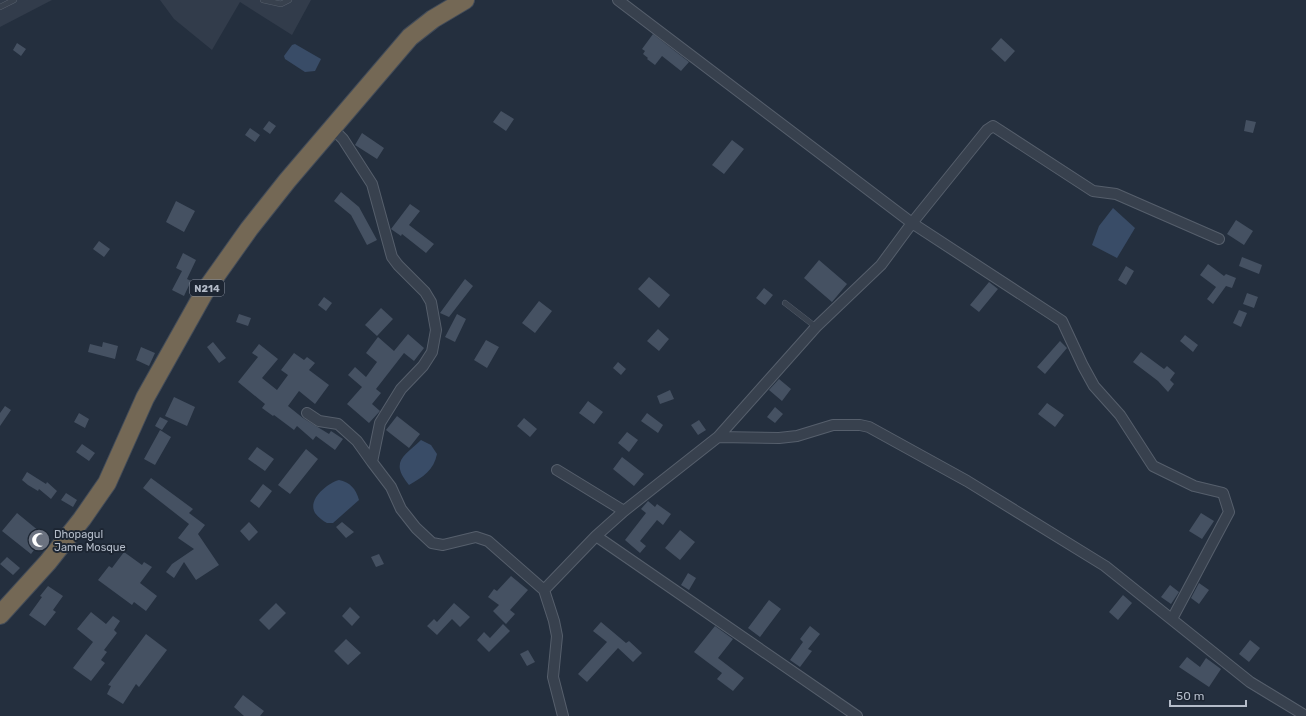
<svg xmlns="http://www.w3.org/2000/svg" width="1306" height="716" font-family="Rubik,sans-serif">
<rect width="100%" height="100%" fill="#242f3e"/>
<!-- airport -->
<path fill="#323c4b" d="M 0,0 L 52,0 L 0,27 Z
M 160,0 L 311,0 L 292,35 L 240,2 L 212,50 L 174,19 Z"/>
<!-- water -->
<path fill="#394c67" d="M 295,44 L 321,59 L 315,71 L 305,72 L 285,59 L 284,56 L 292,45 Z
M 1113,208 L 1135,228 L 1117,258 L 1092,245 L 1099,226 Z
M 421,440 L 431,445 L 437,454 C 434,470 423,477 409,485 C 390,462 403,457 421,440 Z
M 339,480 C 350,482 356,489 359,500 L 333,523 L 327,523 C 323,521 318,517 315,513 C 307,499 328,483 339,480 Z"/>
<!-- building -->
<path fill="#455162" d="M 653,34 L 689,62 L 681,71 L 662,56 L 655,65 L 647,59 L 648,58 L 643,54 L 645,51 L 642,49 Z
M 1001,38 L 1015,51 L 1005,62 L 991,49 Z
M 17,43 L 26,49 L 21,56 L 13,50 Z
M 501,111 L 514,119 L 506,131 L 493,122 Z
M 1246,120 L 1256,122 L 1253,133 L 1244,131 Z
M 269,121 L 276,126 L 270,134 L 263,129 Z
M 250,128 L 260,135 L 255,142 L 245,135 Z
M 362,133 L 384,148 L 377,159 L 355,145 Z
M 732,140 L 744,149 L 724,174 L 712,165 Z
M 341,192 L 359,207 L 377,240 L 367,245 L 351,215 L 334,201 Z
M 176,201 L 195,211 L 184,232 L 166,222 Z
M 410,204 L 420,211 L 409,225 L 434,244 L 426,253 L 402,234 L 401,236 L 391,229 Z
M 1236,220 L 1253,231 L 1244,245 L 1227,234 Z
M 99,241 L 110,249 L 104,257 L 93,249 Z
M 183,253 L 196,260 L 187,279 L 191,281 L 184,296 L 172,290 L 182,271 L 176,268 Z
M 1242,257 L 1262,265 L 1259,274 L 1239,266 Z
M 819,260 L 847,284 L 832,302 L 804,278 Z
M 1208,264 L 1224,276 L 1226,274 L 1236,278 L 1232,288 L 1226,286 L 1213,304 L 1207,299 L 1216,287 L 1200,275 Z
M 1126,266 L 1134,271 L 1126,285 L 1118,280 Z
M 649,277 L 670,295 L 659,308 L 638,289 Z
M 465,279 L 473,286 L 449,317 L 440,313 Z
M 989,282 L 998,289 L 979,312 L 970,305 Z
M 764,288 L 773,295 L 765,305 L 756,298 Z
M 1247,293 L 1258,297 L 1254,308 L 1243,304 Z
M 324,297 L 332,303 L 326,311 L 318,305 Z
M 539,301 L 552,311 L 535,333 L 522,323 Z
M 381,308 L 393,319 L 377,336 L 365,325 Z
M 1239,310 L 1247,313 L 1241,327 L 1233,323 Z
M 239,314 L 251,318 L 248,326 L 236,322 Z
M 457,314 L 466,319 L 455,342 L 445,337 Z
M 658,329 L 669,339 L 659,351 L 647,341 Z
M 408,334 L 424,348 L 414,361 L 404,353 L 376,389 L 381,393 L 372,404 L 380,411 L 369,423 L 347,404 L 362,387 L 348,375 L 355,367 L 366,377 L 377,362 L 366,353 L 378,337 L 394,351 Z
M 1185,335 L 1198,345 L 1193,352 L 1180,341 Z
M 486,340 L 499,347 L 487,368 L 474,360 Z
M 1060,341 L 1067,348 L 1045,374 L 1037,367 Z
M 103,342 L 118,346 L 115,359 L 88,352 L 90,344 L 102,347 Z
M 213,342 L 226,358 L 219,363 L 207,347 Z
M 259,344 L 278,359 L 262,378 L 277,390 L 288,375 L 281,370 L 294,353 L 304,360 L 307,357 L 315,363 L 309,370 L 329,385 L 315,404 L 299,391 L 288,406 L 303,418 L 329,434 L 331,431 L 343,439 L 335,450 L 316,436 L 313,440 L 297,426 L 294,430 L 274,415 L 273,416 L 262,408 L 265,404 L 238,382 L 258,357 L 252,353 Z
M 141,347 L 155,353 L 149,366 L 136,360 Z
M 1141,352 L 1164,369 L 1167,366 L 1175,373 L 1170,380 L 1174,384 L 1168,392 L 1158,381 L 1133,362 Z
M 618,362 L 626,369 L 621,375 L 613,368 Z
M 779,379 L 791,389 L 782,401 L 769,390 Z
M 670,390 L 674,399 L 660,404 L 657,396 Z
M 174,397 L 195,407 L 187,426 L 165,416 Z
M 588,401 L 603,412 L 594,424 L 579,413 Z
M 1047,403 L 1064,415 L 1055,427 L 1038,414 Z
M 5,406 L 11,410 L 0,426 L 0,413 Z
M 775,407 L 783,414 L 775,423 L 767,417 Z
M 79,413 L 89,419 L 85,428 L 74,422 Z
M 647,413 L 663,425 L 658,433 L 641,421 Z
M 397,416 L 420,434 L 409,448 L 386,430 Z
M 160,417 L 168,421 L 162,430 L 155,426 Z
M 524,418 L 537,429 L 530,437 L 517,426 Z
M 699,420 L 706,430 L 698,435 L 691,425 Z
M 160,430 L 171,437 L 155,465 L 144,459 Z
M 627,432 L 638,440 L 629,452 L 618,443 Z
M 82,444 L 95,453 L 89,461 L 76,452 Z
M 257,447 L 274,459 L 265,471 L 248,459 Z
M 306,449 L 318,459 L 290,494 L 278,485 Z
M 622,457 L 644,474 L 634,486 L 613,469 Z
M 27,472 L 46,484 L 47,482 L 57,491 L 51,499 L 39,489 L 38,491 L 28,485 L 22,480 Z
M 151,478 L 193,509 L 189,513 L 205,525 L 198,534 L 219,565 L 196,580 L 184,562 L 174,578 L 166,572 L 172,564 L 194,549 L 178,538 L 189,524 L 143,488 Z
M 263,484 L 272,491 L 259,508 L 250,501 Z
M 66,493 L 77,500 L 73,507 L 61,500 Z
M 648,501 L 655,507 L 657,504 L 671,514 L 663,525 L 657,520 L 640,541 L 646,546 L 640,553 L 625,540 L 646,513 L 641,509 Z
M 17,513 L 45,536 L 31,554 L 2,531 Z
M 1201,513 L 1214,521 L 1202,539 L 1189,531 Z
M 249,522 L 258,532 L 249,541 L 240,531 Z
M 342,522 L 354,532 L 346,538 L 336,527 Z
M 680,530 L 695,542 L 680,560 L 665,548 Z
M 124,552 L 142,565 L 144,562 L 152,567 L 140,583 L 157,596 L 146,611 L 134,602 L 132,605 L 98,580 L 109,566 L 112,568 Z
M 379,554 L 384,564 L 376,567 L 371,557 Z
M 7,557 L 20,568 L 13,575 L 0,564 Z
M 688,573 L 696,578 L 689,590 L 681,585 Z
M 511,576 L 528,590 L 510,610 L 515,614 L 506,624 L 493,611 L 499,605 L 488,597 L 494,589 L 497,591 Z
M 1199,583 L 1209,590 L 1199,604 L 1191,598 Z
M 1170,585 L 1179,592 L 1171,604 L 1161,597 Z
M 48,586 L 63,596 L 53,610 L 56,612 L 45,626 L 29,615 L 42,597 L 40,596 Z
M 1123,595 L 1132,603 L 1118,620 L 1109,612 Z
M 769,600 L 781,609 L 760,637 L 748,628 Z
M 276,603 L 286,613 L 269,630 L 259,620 Z
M 454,603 L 470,617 L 460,627 L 452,619 L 437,635 L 427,626 L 434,619 L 437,622 Z
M 350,607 L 360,617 L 352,626 L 342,616 Z
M 91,612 L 106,624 L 113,616 L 120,621 L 114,630 L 117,633 L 104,650 L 107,652 L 101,660 L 105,663 L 91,681 L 73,668 L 93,642 L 77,629 Z
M 601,622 L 626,643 L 629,641 L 642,653 L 633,662 L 618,648 L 587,682 L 578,674 L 607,642 L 593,631 Z
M 503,624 L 510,631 L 489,652 L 477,640 L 484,632 L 490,638 Z
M 715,626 L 733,639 L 718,658 L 744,678 L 733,691 L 717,679 L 722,673 L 694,652 Z
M 810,626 L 820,634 L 808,649 L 812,651 L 800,667 L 790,660 L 803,642 L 800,639 Z
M 146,634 L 167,650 L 139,687 L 136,684 L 123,704 L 107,694 L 111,686 L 108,685 Z
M 346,639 L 361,653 L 348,665 L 334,651 Z
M 1250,640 L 1260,648 L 1249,662 L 1239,654 Z
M 528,650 L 535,662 L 527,666 L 520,654 Z
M 1187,657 L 1200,667 L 1206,658 L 1221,669 L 1209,687 L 1179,667 Z
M 243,695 L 264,711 L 260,716 L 244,716 L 234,707 Z"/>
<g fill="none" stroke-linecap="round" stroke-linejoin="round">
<!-- lane casing -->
<g stroke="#565f6c" stroke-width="6">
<path id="lane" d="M 263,0 L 281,4 L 289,0
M 0,7 L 14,0
M 785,303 L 816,327"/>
</g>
<!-- street casing -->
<g stroke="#565f6c" stroke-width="12">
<path id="street" d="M 618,0 L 912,223 L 1062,321 L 1083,366 L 1094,386 L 1120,415 L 1153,466 L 1194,486 L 1223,493 L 1229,512 L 1172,619
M 332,128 L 343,139 L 372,184 L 392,257 L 398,265 L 425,292 L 431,302 L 436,330 L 432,352 L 423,366 L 401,389 L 380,423 L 372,462 L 391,487 L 401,509 L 416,528 L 432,543 L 443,545 L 476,537 L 488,541 L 544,590
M 307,413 L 319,421 L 338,424 L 357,441 L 372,462
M 718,437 L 816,327 L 881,265 L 912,223 L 987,130 L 993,126 L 1093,191 L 1116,194 L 1219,239
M 557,470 L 624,511
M 596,536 L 857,716
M 563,716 L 553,677 L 557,636 L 554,621 L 544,590 L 596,536 L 624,511 L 718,437 L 779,438 L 797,436 L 833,425 L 860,425 L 869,427 L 967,481 L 1105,566 L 1250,682 L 1306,716"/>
</g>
<!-- highway casing -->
<g stroke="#434c59" stroke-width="20">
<path id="highway" d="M 0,615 L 48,562 L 82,519 L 107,483 L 145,398 L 205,291 L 249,229 L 287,181 L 410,37 L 433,19 L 465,0"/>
</g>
<!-- lane -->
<use href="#lane" stroke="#38414e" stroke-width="5"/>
<!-- street -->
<use href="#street" stroke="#38414e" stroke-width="10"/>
<!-- highway -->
<use href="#highway" stroke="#746855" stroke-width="18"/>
</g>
<!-- icons -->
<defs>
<g id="mosque-disc" transform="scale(1.15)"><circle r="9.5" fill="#6b7280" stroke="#1d2633"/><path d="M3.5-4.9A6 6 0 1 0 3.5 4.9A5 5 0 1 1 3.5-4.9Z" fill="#fff"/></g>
</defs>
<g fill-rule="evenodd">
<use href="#mosque-disc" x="39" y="540"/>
</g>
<g text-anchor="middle" stroke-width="4" stroke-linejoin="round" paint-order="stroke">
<!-- shield labels -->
<rect fill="#1d2633" stroke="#878f9c" stroke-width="1" x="190" y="280" width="34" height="16" rx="3"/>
<g font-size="10" font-weight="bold" fill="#b4bcc9">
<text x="207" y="292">N214</text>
</g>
<!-- poi labels -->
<g font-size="11" fill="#b4bcc9" stroke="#1d2633" text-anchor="start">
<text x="54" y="538">Dhopagul<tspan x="54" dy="13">Jame Mosque</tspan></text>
</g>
</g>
<!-- scale -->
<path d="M1170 700v6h76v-6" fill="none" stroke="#b4bcc9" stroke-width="2"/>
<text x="1176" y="700" font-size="12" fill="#b4bcc9" stroke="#1d2633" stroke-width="3" paint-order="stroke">50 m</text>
</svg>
